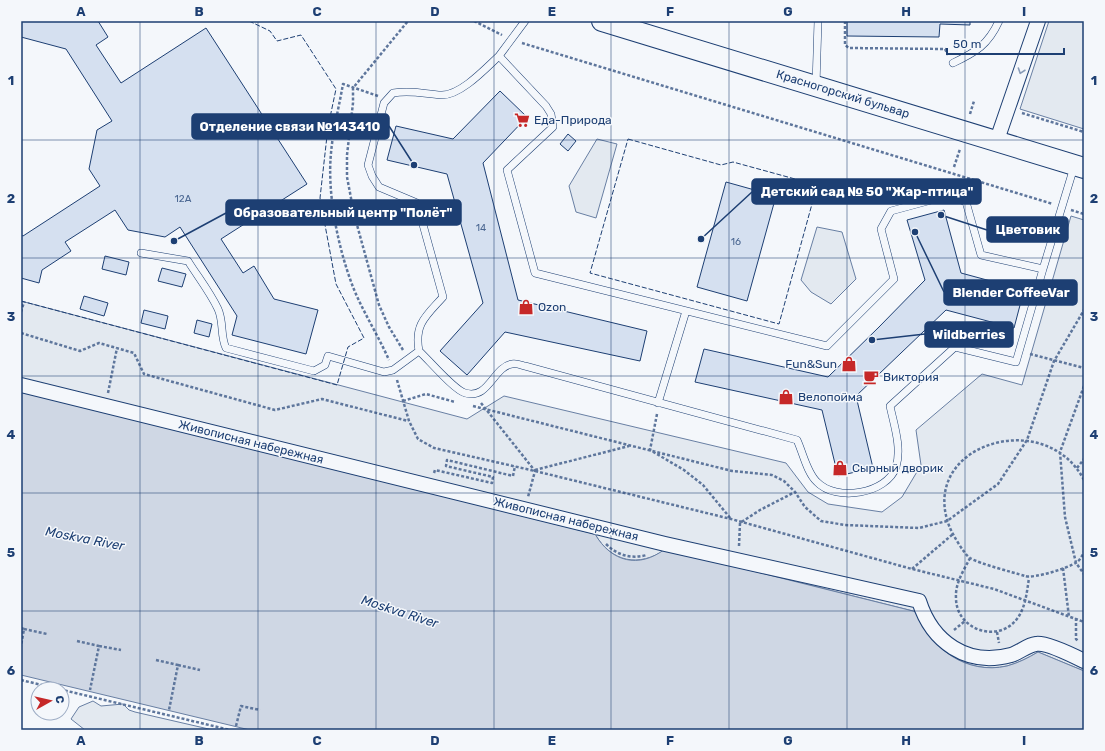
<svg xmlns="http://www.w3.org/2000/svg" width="1105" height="751" font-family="Rubik,sans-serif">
<rect width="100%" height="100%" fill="#f4f7fb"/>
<!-- green -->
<path fill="#e3e9f0" stroke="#687fa3" d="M 1049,21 L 1084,21 L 1084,129 L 1020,109 Z
M 597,139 L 617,144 L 596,218 L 576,212 L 569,186 Z
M 1071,216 L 1084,220 L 1084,671 L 1038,652 C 1028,658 1018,663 1007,666 C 966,675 931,648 917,612 L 666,549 C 639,568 611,562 595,534 L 21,391 L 21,301 L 467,419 L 504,396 L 786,463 L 808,492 L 828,504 L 882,512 L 902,497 L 921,465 L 916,430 L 982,374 L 1022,385 Z
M 817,227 L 842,232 L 856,279 L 831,304 L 811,292 L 801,280 Z
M 93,701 L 101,706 L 123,704 L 129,710 L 135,712 L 213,730 L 85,730 L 71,719 L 79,707 Z"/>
<!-- water -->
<path fill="#cfd7e4" stroke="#687fa3" d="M 21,391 L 595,534 C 611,562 639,569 665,549 L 917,612 C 930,649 967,675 1007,666 C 1018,663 1028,658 1038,652 L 1084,671 L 1084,730 L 250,730 L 21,675 Z"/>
<!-- building -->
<path fill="#d5e0f0" stroke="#1d3f73" d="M 21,21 L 98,21 L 108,37 L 96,45 L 121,83 L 206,28 L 307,184 L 221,239 L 243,273 L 254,266 L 274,299 L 318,310 L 306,354 L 232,335 L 237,316 L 180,227 L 165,237 L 128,230 L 115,210 L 65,242 L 71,251 L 42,270 L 39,283 L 21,278 L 21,235 L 23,236 L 100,186 L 89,169 L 97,130 L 112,121 L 66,49 L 21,37 Z
M 847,21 L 970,21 L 970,25 L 940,24 L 939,37 L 847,36 Z
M 500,91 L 527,117 L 483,163 L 518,300 L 647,331 L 640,361 L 505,332 L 467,375 L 440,351 L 483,303 L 447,174 L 387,160 L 396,126 L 453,139 Z
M 568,134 L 576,141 L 568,151 L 560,144 Z
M 726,182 L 776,196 L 747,301 L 697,287 Z
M 944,210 L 961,273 L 1024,290 L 1014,328 L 946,310 L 856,396 L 873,468 L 838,476 L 822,410 L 695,382 L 704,349 L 828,377 L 879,327 L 925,280 L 907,220 Z
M 105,256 L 129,262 L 126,275 L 102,269 Z
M 162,268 L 186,274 L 182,287 L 158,281 Z
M 84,296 L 108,303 L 104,316 L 80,309 Z
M 144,310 L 168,316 L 165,329 L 141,323 Z
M 197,320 L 212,324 L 209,337 L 194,333 Z"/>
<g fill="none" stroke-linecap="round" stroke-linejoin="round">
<!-- lane casing -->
<g stroke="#1d3f73" stroke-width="8">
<path id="lane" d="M 525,21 L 499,56 L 546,106 L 551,114 L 553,127 L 507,170 L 535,273 L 827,346 L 894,279 L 881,229 L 891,211 L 950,195 L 966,202 L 981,255 L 1043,269 L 1074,167
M 499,56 C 485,69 461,95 442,95 C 423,94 413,90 393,93 L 384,103 L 368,165 L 372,176 L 379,187 L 417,203 L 443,297 C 426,316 414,324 419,351 C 429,360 454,390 465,393 C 489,400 493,367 512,364 C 516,363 521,365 525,366 L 797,440 C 803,453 807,473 817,482 C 836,502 887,494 896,467 C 902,448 894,425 890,406 L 955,347 L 1016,362 L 1043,269
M 953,63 C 976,52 988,45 999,21
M 816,85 L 818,21
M 141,253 L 188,261 C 198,277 210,292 218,309 C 224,322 220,336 226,348 L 314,371 L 325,365 L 328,356 L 384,372 L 393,370 L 419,351
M 658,403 L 686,311"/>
</g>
<!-- street casing -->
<g stroke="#1d3f73" stroke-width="16">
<path id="street" d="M 997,140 L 1038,21
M 21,385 L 665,544 L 919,601 C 932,642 967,667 1011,655 C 1019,653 1027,645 1036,644 C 1046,642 1074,656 1084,661"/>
</g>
<!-- secondary casing -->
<g stroke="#1d3f73" stroke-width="22">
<path id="secondary" d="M 602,21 L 1084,168"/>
</g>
<!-- path -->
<path stroke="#5e769c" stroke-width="2.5" stroke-dasharray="3 2" stroke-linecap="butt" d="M 474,21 L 502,35
M 845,21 L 845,45 L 849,48 L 945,49 L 948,55
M 522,43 L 1053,204
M 378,96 L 343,84 C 339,107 333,130 331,153 C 327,194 338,248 353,287 C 363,312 378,335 389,360
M 1022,113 L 1084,132
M 970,114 L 974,101
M 954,167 L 960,149
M 1071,210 L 1084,214
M 21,312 L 24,302
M 21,333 L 80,351 L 99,343 L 134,353 L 144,374 L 275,410 L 322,399 L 408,421
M 403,350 L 389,327 L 379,305 L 354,214 L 347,177 L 347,155 L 353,103 L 353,88 L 408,21
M 1030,354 L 1084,368
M 397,380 L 409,421 L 418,439 L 434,448 L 535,471 L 731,519 L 912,569 L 994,589 L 1084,622
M 1084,386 L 1060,452 L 1065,517 L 1076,563 L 1084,574
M 108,393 L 117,348
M 403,401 L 426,394 L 455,402
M 481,403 L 535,471 L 528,497
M 473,406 L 732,471 L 772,475 L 784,481 L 795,492 L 805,507 L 821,521 L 845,525 L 919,528 L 947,521 L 998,484 L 1027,440 L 1054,361 L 1084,310
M 657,414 L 650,450 L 684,470 L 703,485 L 731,519
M 1077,468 L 1084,459
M 535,470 L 629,446
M 434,473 L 435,470 L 492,483 L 493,477 L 446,466 L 447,460 L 513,476 L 515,466
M 1084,480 C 1045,405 916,445 950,528 C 953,535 964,554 970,558 C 980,564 1012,572 1025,576 C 1033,579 1069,568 1077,562 C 1080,560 1082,556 1084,552
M 606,544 C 618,556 632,559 647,555
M 739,546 L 740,523 L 760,510 L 795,492
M 970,558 C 964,570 955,583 956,598 C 956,631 1001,645 1019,616 C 1026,604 1027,591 1029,578
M 1063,568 L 1069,617
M 912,569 L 953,534
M 1076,618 L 1076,639 L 1078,641
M 21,628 L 24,629 L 21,646
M 24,629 L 47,634
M 954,630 L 965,621
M 997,632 L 999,643
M 77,641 L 99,646 L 90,690
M 99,646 L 121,650
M 156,660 L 178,665 L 169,710
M 178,665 L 200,670
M 21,680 L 230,730
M 236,726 L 241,706 L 260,710"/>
<!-- lane -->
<use href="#lane" stroke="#f4f7fb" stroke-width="7"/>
<!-- street -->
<use href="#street" stroke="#f4f7fb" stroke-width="14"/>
<!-- secondary -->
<use href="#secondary" stroke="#f4f7fb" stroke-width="20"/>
<!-- fence -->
<path stroke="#1d3f73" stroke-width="1" stroke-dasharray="5 2" stroke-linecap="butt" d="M 628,139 L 721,165 L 733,162 L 806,182 L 812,204 L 779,324 L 590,273 Z
M 21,301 L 337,385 L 348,347 L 364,338 L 336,284 L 320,198 L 328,127 L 336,89 L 301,35 L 277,41 L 270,31 L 249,21"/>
</g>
<!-- one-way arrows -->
<defs><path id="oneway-chevron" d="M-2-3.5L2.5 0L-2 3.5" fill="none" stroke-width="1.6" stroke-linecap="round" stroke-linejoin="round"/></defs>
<use stroke="#889bb7" href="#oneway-chevron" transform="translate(1021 71) rotate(109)"/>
<!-- grid -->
<path fill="none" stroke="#1d3f73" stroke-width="1" stroke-opacity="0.55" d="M 140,21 L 140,730M 258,21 L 258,730M 376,21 L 376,730M 494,21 L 494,730M 611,21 L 611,730M 729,21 L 729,730M 847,21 L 847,730M 965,21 L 965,730M 21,140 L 1084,140M 21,258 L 1084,258M 21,376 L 1084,376M 21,493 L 1084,493M 21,611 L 1084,611"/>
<!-- icons -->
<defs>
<g id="supermarket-bare" transform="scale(1.2)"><path d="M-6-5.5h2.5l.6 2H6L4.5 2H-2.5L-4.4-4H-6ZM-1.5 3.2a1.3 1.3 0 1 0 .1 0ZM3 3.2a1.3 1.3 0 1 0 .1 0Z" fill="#c62828" stroke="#f4f7fb" stroke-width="2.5" paint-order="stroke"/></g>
<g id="shop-bare" transform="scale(1.2)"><path d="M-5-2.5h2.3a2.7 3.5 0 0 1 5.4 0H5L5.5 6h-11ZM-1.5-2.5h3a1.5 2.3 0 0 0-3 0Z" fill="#c62828" stroke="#f4f7fb" stroke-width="2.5" paint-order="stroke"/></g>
<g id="cafe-bare" transform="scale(1.2)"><path d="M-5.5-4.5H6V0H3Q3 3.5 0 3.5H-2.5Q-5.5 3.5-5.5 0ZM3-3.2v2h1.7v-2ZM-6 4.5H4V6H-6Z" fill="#c62828" stroke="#f4f7fb" stroke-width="2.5" paint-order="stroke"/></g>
</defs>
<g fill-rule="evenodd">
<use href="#supermarket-bare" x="522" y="120"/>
<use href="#shop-bare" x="526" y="307"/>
<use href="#shop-bare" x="849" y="364"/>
<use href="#cafe-bare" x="871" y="377"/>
<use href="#shop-bare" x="786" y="397"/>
<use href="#shop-bare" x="840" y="468"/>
</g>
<g text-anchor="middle" stroke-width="3" stroke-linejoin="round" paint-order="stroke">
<!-- number labels -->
<g font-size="10" fill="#4b6792">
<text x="183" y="202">12А</text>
<text x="481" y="231">14</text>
<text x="736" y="245">16</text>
</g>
<!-- street labels -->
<g font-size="12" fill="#1d3f73" stroke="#f4f7fb">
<text transform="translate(843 94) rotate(17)" y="4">Красногорский бульвар</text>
<text transform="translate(251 442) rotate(14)" y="4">Живописная набережная</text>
<text transform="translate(566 519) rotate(14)" y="4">Живописная набережная</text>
</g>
<!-- poi labels -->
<g font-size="12" fill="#1d3f73" stroke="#f4f7fb" text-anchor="start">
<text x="534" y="124">Еда-Природа</text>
<text x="538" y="311">Ozon</text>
<text x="837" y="368" text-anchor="end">Fun&amp;Sun</text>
<text x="883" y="381">Виктория</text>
<text x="798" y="401">Велопойма</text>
<text x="852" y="472">Сырный дворик</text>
</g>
<!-- water labels -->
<g font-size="13" font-style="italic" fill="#1d3f73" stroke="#f4f7fb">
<text transform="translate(85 538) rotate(11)" y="5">Moskva River</text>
<text transform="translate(400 611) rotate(18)" y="5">Moskva River</text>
</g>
</g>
<!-- callouts -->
<path fill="none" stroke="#1d3f73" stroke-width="1.5" d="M414 165L389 126M701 239L752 192M174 241L226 213M941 215L987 230M915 232L944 292M872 340L925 334"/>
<g fill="#1d3f73" stroke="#f4f7fb" stroke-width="1.5">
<circle cx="414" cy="165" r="4"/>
<circle cx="701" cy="239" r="4"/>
<circle cx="174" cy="241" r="4"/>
<circle cx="941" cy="215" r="4"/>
<circle cx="915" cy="232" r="4"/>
<circle cx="872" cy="340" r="4"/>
</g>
<g fill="#1d3f73" stroke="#1d3f73" stroke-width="1.5">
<rect x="192" y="114" width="197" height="25" rx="4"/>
<rect x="752" y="179" width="229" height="25" rx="4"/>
<rect x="226" y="200" width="235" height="25" rx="4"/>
<rect x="987" y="217" width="81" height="25" rx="4"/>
<rect x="944" y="280" width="133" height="25" rx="4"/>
<rect x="925" y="322" width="88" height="25" rx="4"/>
</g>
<g font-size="13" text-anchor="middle" font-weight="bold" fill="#fff">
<text x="290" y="131">Отделение связи №143410</text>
<text x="867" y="196">Детский сад № 50 "Жар-птица"</text>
<text x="343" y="217">Образовательный центр "Полёт"</text>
<text x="1028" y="234">Цветовик</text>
<text x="1011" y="297">Blender CoffeeVar</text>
<text x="969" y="339">Wildberries</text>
</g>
<!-- border -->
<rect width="1105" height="751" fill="none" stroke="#f4f7fb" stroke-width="44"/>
<!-- north arrow -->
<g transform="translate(50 701) rotate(82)"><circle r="19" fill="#f4f7fb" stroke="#9eadc5"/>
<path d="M0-3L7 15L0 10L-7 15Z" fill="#c62828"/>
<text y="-6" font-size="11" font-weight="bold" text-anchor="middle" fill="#1d3f73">С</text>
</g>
<!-- scale -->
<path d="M947 48v6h117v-6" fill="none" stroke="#1d3f73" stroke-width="2"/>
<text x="953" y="48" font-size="12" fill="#1d3f73" stroke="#f4f7fb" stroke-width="3" paint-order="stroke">50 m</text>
<rect x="22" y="22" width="1061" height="707" fill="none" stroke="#1d3f73" stroke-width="1.5"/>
<g font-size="13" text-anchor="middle" font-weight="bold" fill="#1d3f73">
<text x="81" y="16">A</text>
<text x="199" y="16">B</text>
<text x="317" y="16">C</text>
<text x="435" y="16">D</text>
<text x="552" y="16">E</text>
<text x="670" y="16">F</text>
<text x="788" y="16">G</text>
<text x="906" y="16">H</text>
<text x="1024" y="16">I</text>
<text x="11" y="85">1</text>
<text x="1094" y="85">1</text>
<text x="11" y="203">2</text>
<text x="1094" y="203">2</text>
<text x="11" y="321">3</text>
<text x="1094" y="321">3</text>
<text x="11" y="439">4</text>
<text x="1094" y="439">4</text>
<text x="11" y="557">5</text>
<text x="1094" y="557">5</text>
<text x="11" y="675">6</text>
<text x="1094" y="675">6</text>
<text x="81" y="745">A</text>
<text x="199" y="745">B</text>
<text x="317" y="745">C</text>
<text x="435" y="745">D</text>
<text x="552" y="745">E</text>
<text x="670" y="745">F</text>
<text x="788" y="745">G</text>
<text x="906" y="745">H</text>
<text x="1024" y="745">I</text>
</g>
</svg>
